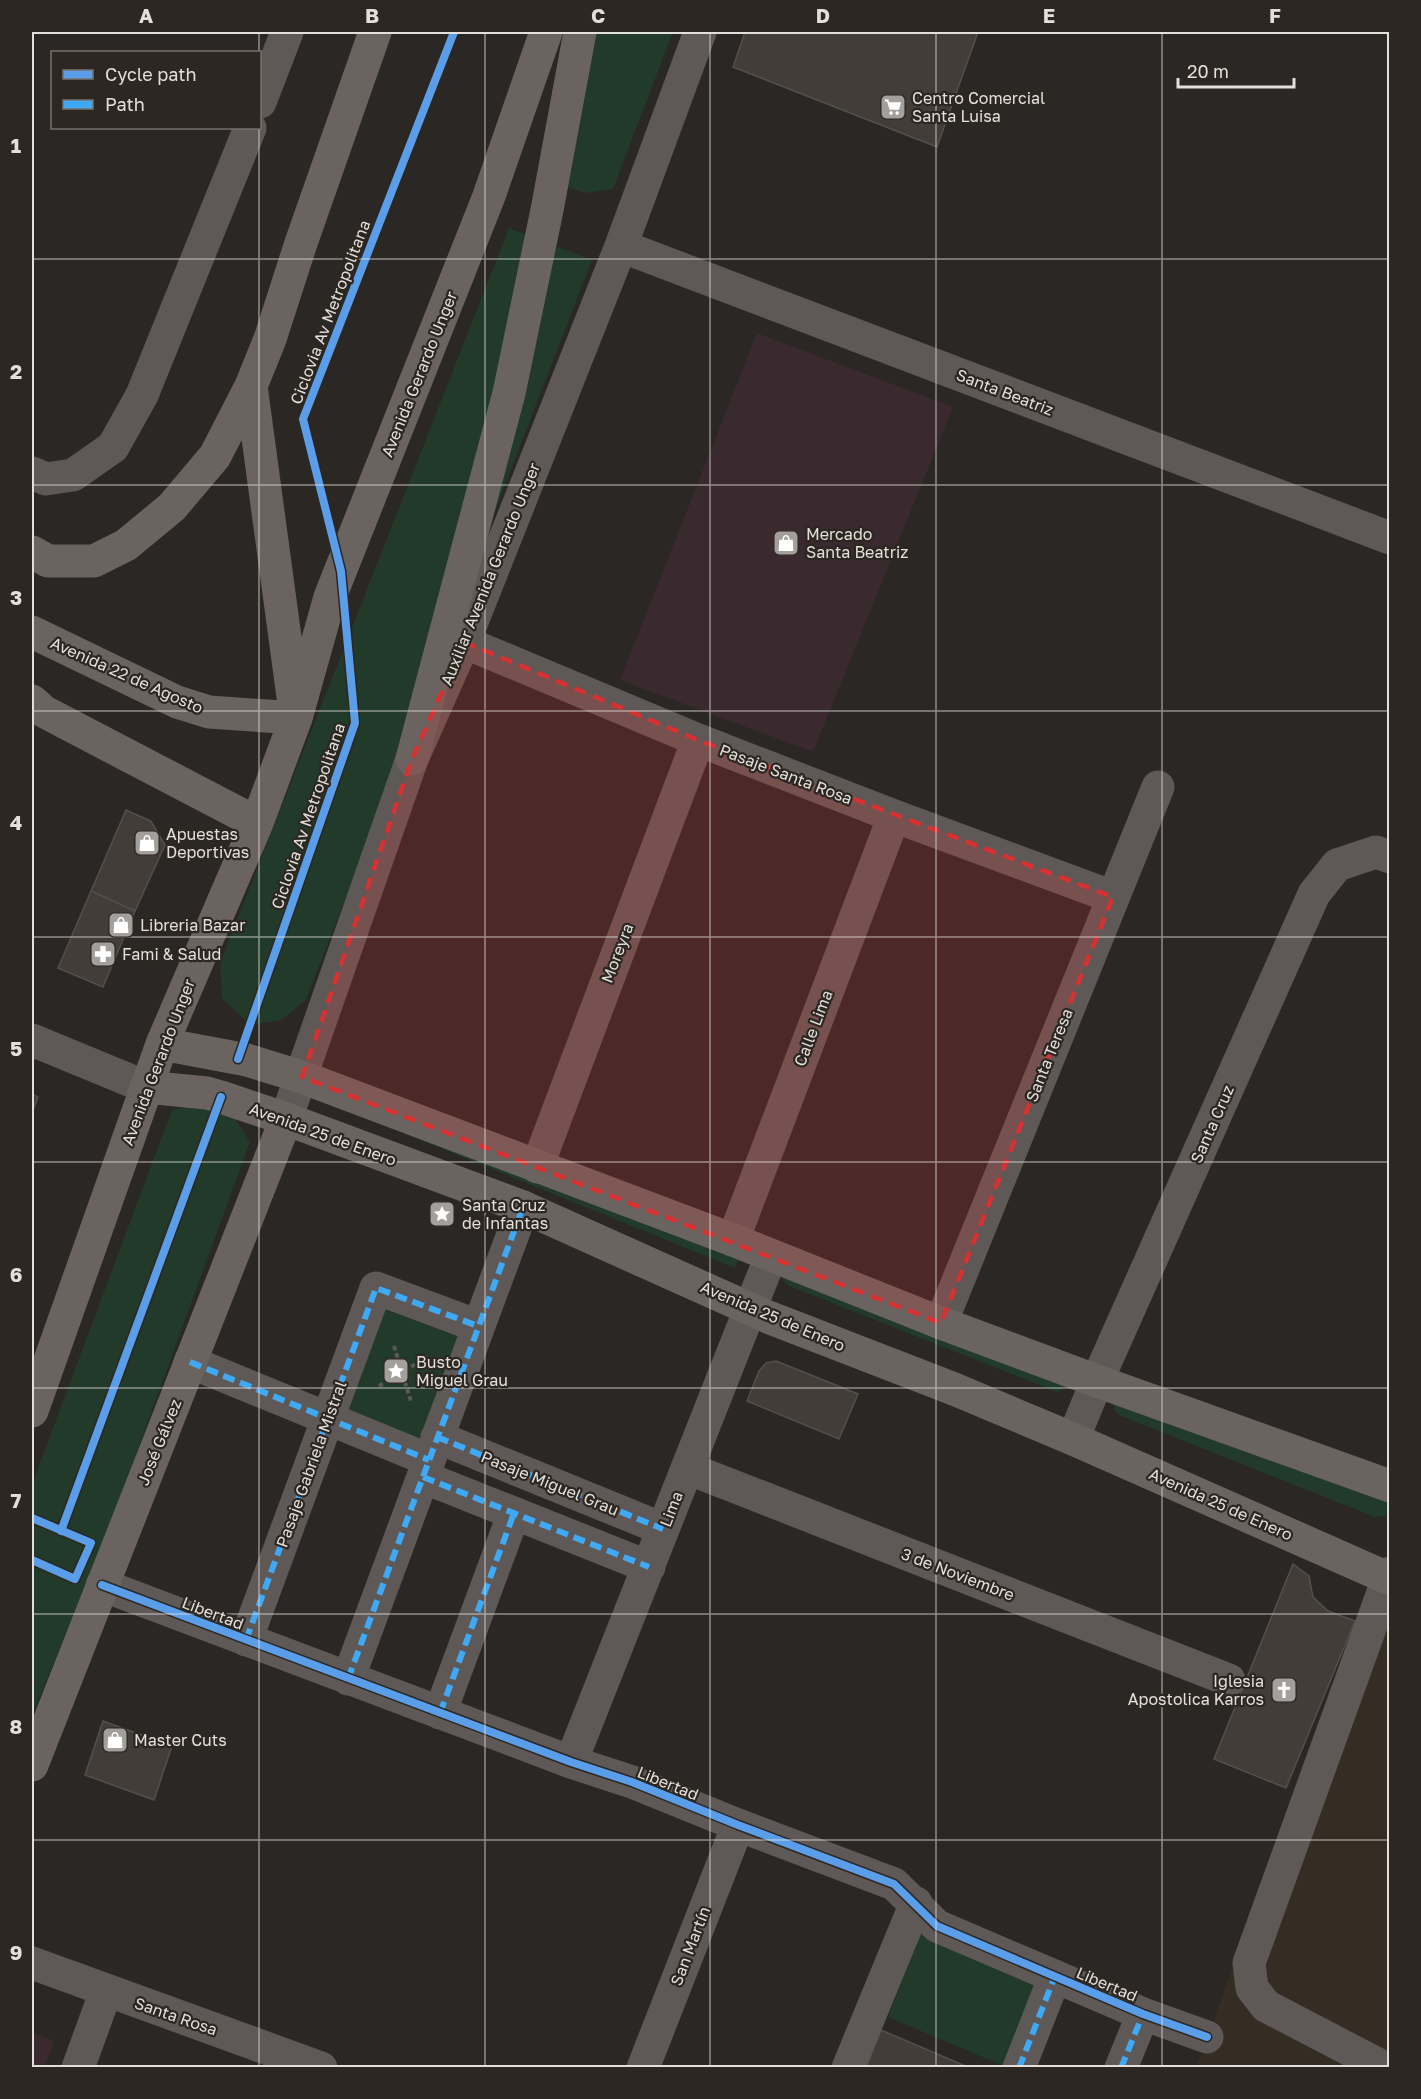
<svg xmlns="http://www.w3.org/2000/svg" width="1421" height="2099" font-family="'Golos Text',sans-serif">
<rect width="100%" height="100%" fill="#2a2725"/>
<!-- commercial -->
<path fill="#3a292f" d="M 757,333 L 953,407 L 813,752 L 620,680 Z
M 32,2032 L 54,2041 L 45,2067 L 32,2067 Z"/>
<!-- built -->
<path fill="#352c23" d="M 1361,1618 L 1389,1627 L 1389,2067 L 1196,2068 Z"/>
<!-- green -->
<path fill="#213a2a" d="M 591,32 L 673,32 L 613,189 L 587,193 L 562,186 Z
M 509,228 L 592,260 L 306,1000 L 281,1020 L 250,1025 L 222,998 L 220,963 Z
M 221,1097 L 250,1142 L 115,1512 L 32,1716 L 32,1484 L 172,1110 Z
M 372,1120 L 741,1253 L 735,1268 Z
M 783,1275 L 1065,1382 C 1065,1388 1063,1390 1057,1392 L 789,1286 L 783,1281 Z
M 376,1288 L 469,1322 L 425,1444 L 333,1407 Z
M 1120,1399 L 1383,1498 L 1389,1503 L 1389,1512 L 1386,1516 L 1375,1517 L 1121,1416 L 1115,1411 L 1114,1405 Z
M 922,1930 L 1040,1980 L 1006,2067 L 888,2017 Z"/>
<!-- building -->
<path fill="#423d38" stroke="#524f4d" stroke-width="1.5" d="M 745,32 L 978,32 L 937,147 L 733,67 Z
M 126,810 L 151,821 L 165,845 L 135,911 L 91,891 Z
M 91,891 L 135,911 L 103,987 L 58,968 Z
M 32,1094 L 38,1097 L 32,1113 Z
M 776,1361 L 858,1394 L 839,1439 L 747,1401 L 759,1371 L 766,1363 Z
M 1293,1564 L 1309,1576 L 1313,1597 L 1328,1611 L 1355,1621 L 1286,1788 L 1214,1759 Z
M 103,1721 L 172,1746 L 154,1800 L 85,1775 Z
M 881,2030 L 970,2068 L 866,2068 Z"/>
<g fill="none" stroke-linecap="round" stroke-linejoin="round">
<!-- path -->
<path stroke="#5c5856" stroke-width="4" stroke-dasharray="4.5 3" stroke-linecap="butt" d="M 394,1346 L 411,1402
M 379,1386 L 429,1356"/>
<!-- minor -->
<path stroke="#5e5957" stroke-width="33" d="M 260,102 L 287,32
M 621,246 L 1390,538
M 32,473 L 46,479 L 73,475 L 113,447 L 142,395 L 250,128
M 464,642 L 698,740 L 894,816 L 1113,897
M 32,1040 L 146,1087
M 286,1119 L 412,759 L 464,642 L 621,246 L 700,32
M 537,1167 L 698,740
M 733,1240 L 894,816
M 941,1323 L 1158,787
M 190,1362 L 429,1460
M 437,1437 L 663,1529
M 1073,1439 L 1097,1381 L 1314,894 L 1337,865 L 1376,852 L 1390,857
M 687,1468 L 1229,1680
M 423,1477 L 649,1567
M 102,1585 L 571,1762 L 632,1782 L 738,1825 L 894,1884 L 937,1926 L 1143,2014 L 1207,2037
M 246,1640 L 376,1288 L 478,1326
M 348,1679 L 523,1207
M 440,1713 L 514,1513
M 571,1762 L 771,1256
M 32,1963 L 321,2068
M 78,2068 L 106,1991
M 643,2068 L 738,1825
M 848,2068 L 916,1903
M 1019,2068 L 1055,1976
M 1121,2068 L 1143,2014
M 1385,2068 L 1266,2006 L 1252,1988 L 1249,1963 L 1390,1573"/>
<!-- major -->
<path stroke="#6a6360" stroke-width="33" d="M 32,552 L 48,561 L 94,561 L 126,545 L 172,507 L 215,456 L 251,386
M 32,632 L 177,702 L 209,712 L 296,718
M 32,701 L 43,711 L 257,823
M 294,704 L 251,386 L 270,339 L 301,243 L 375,32
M 412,759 L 509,393 L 547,210 L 580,32
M 162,1044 L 247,1060 L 302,1077 L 733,1240 L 941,1323 L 1097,1381 L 1390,1486
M 146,1087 L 207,1093 L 221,1097 L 286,1119 L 523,1207 L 768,1317 L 954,1389 L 1073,1439 L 1390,1579
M 32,1411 L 162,1044 L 257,823 L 296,718 L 330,597 L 489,196 L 546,32
M 32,1765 L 286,1119"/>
<!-- quiet -->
<path stroke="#3fa9f5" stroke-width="6" stroke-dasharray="12 6" stroke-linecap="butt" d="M 190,1362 L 429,1460
M 437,1437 L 663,1529
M 423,1477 L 649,1567
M 246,1640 L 376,1288 L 478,1326
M 348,1679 L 523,1207
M 440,1713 L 514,1513
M 1019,2068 L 1055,1976
M 1121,2068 L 1143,2014"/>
<!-- cycleway casing -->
<g stroke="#2d2722" stroke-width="11">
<path id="cycleway" d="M 238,1059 L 355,723 L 341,571 L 303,419 L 454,32
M 32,1518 L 91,1543 L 75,1579 L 32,1560
M 61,1531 L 221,1097
M 102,1585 L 571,1762 L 632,1782 L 738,1825 L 894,1884 L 937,1926 L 1143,2014 L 1207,2037"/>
</g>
<!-- cycleway -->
<use href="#cycleway" stroke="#5a9eea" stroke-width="8"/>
</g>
<!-- marked area -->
<path fill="#d73131" fill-opacity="0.2" stroke="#d73131" stroke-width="4.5" stroke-dasharray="12 8" stroke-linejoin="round" d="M 464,642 L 698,740 L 1113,897 L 941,1323 L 302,1077 L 412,759 Z"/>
<!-- grid -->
<path fill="none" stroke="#e3e0dc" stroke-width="1.5" stroke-opacity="0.55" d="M 259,32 L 259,52M 485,32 L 485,2068M 710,32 L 710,2068M 936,32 L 936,2068M 1162,32 L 1162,2068M 259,128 L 259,2068M 32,259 L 1390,259M 32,485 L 1390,485M 32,711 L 1390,711M 32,937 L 1390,937M 32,1162 L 1390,1162M 32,1388 L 1390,1388M 32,1614 L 1390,1614M 32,1840 L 1390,1840"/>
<!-- icons -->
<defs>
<g id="supermarket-square" transform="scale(1.35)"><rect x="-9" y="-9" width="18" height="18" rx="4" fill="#a29f9c" stroke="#2d2722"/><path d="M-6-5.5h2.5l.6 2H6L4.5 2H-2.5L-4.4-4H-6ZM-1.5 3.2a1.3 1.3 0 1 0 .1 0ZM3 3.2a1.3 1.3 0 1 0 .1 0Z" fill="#fff"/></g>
<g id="shop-square" transform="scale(1.35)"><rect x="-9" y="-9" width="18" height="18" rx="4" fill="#a29f9c" stroke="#2d2722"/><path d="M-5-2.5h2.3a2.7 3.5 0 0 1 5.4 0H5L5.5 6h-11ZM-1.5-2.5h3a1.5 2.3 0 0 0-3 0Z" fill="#fff"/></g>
<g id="pharmacy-square" transform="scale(1.35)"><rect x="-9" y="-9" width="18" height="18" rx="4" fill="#a29f9c" stroke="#2d2722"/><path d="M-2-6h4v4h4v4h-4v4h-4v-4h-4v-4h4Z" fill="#fff"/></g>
<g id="sight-square" transform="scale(1.35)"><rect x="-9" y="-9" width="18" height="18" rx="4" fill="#a29f9c" stroke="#2d2722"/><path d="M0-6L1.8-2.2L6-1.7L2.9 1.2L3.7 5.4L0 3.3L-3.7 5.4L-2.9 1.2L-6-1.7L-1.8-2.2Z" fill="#fff"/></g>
<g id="church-square" transform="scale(1.35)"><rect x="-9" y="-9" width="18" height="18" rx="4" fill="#a29f9c" stroke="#2d2722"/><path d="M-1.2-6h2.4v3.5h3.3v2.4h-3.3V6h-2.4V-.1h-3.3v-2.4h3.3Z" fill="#fff"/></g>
</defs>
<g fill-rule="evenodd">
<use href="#supermarket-square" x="893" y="107"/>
<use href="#shop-square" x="786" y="543"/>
<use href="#shop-square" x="147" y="843"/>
<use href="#shop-square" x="121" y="925"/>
<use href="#pharmacy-square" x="103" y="954"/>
<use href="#sight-square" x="442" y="1214"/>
<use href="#sight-square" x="396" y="1371"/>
<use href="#church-square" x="1284" y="1690"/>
<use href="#shop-square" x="115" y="1740"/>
</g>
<g text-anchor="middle" stroke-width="4.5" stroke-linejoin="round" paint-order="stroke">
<!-- poi labels -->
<g font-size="16" fill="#e3e0dc" stroke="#2d2722" text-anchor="start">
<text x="912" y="104">Centro Comercial<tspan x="912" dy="18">Santa Luisa</tspan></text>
<text x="806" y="540">Mercado<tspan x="806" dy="18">Santa Beatriz</tspan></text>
<text x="166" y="840">Apuestas<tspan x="166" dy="18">Deportivas</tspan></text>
<text x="140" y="931">Libreria Bazar</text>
<text x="122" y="960">Fami &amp; Salud</text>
<text x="462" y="1211">Santa Cruz<tspan x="462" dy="18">de Infantas</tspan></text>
<text x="416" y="1368">Busto<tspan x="416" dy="18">Miguel Grau</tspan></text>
<text x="1264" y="1687" text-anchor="end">Iglesia<tspan x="1264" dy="18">Apostolica Karros</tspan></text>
<text x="134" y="1746">Master Cuts</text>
</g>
<!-- street labels -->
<g font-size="16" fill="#e3e0dc" stroke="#2d2722">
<text transform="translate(330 312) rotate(-69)" y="6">Ciclovia Av Metropolitana</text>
<text transform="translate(419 374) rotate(-68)" y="6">Avenida Gerardo Unger</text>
<text transform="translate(1005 392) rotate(21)" y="6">Santa Beatriz</text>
<text transform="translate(490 574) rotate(-68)" y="6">Auxiliar Avenida Gerardo Unger</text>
<text transform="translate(127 675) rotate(24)" y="6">Avenida 22 de Agosto</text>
<text transform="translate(786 774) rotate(21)" y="6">Pasaje Santa Rosa</text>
<text transform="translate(308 816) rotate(-71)" y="6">Ciclovia Av Metropolitana</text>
<text transform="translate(617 953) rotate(-69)" y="6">Moreyra</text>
<text transform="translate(813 1028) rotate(-69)" y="6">Calle Lima</text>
<text transform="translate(1049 1055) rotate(-68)" y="6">Santa Teresa</text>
<text transform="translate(158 1062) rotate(-69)" y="6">Avenida Gerardo Unger</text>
<text transform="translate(1212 1124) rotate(-66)" y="6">Santa Cruz</text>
<text transform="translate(323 1134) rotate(20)" y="6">Avenida 25 de Enero</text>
<text transform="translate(773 1316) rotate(23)" y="6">Avenida 25 de Enero</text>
<text transform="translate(159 1442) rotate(-68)" y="6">José Gálvez</text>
<text transform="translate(311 1464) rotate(-70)" y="6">Pasaje Gabriela Mistral</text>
<text transform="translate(550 1483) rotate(22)" y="6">Pasaje Miguel Grau</text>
<text transform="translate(1221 1504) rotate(24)" y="6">Avenida 25 de Enero</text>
<text transform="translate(671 1509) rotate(-69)" y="6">Lima</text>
<text transform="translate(958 1574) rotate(21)" y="6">3 de Noviembre</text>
<text transform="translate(213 1613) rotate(21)" y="6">Libertad</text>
<text transform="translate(668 1783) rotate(22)" y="6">Libertad</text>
<text transform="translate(690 1946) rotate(-69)" y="6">San Martín</text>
<text transform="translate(1107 1984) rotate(23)" y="6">Libertad</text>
<text transform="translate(176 2016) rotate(19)" y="6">Santa Rosa</text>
</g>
</g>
<!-- border -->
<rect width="1421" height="2099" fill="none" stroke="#2d2722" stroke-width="66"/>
<!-- legend -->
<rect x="51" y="51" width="210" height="78" fill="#2d2722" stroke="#76716c" stroke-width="1.5"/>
<rect x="63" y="70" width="30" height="9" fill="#5a9eea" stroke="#76716c" stroke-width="1.5"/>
<text x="105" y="81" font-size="18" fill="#e3e0dc">Cycle path</text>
<rect x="63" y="100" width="30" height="9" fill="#3fa9f5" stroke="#76716c" stroke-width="1.5"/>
<text x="105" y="111" font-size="18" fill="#e3e0dc">Path</text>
<!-- scale -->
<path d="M1178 78v9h116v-9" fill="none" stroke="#e3e0dc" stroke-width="3"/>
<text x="1187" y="78" font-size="18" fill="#e3e0dc" stroke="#2d2722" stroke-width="4.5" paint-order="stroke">20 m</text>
<rect x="33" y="33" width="1355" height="2033" fill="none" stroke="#e3e0dc" stroke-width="2"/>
<g font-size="20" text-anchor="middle" font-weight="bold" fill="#e3e0dc">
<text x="146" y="23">A</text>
<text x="372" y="23">B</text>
<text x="598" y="23">C</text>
<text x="823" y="23">D</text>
<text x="1049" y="23">E</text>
<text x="1275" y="23">F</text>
<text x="16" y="153">1</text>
<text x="16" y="379">2</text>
<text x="16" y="605">3</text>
<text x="16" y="830">4</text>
<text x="16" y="1056">5</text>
<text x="16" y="1282">6</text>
<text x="16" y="1508">7</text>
<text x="16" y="1734">8</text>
<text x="16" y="1960">9</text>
</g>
</svg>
